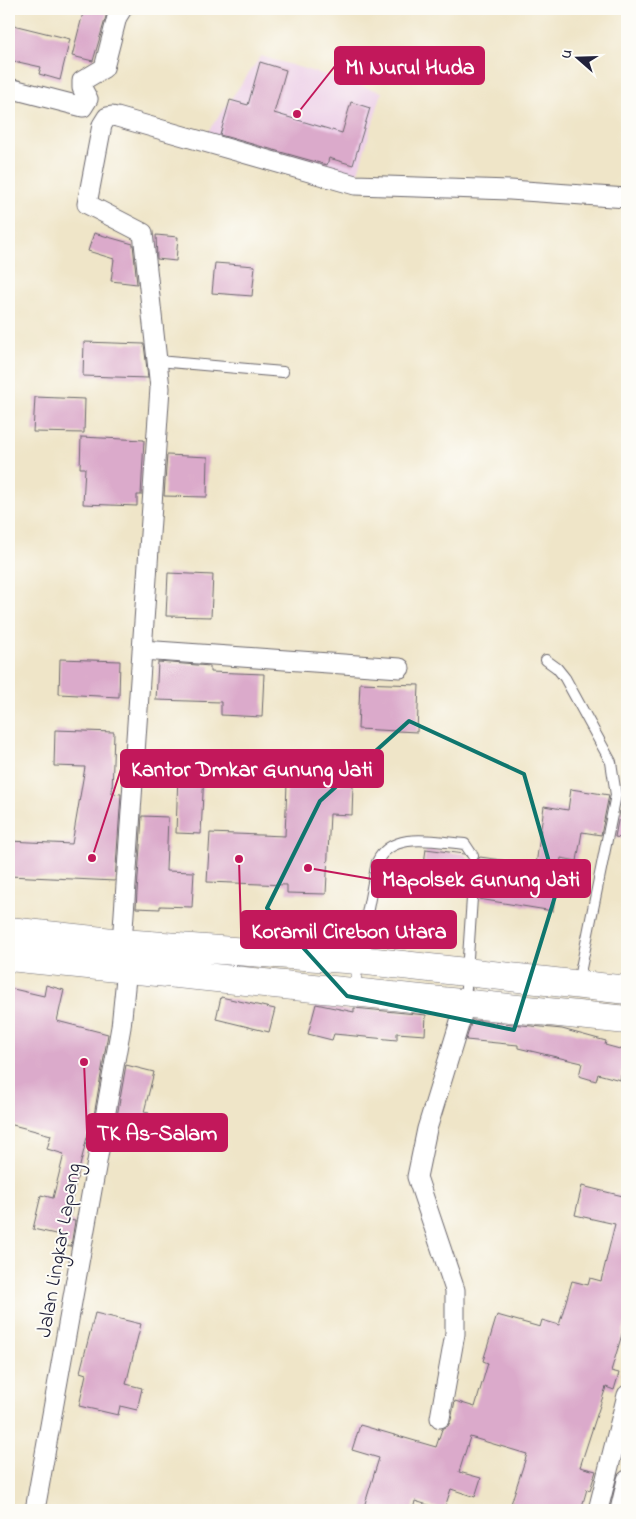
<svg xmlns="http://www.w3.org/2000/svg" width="636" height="1519" font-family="'Indie Flower',sans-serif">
<rect width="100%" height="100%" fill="#fdfcf7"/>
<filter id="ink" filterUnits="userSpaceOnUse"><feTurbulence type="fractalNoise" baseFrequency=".02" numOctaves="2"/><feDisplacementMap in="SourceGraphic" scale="10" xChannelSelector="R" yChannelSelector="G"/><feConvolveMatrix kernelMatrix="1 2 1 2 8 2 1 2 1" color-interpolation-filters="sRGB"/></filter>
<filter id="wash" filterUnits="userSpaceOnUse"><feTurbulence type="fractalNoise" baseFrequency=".0096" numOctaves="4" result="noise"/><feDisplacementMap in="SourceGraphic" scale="20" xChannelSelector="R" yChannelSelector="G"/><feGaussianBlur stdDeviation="1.12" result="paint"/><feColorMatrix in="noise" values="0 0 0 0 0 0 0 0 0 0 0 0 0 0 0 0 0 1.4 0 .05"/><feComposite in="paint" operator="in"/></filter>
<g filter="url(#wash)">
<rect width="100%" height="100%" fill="#efe5c8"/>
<!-- built -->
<path fill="#edd0e8" d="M 261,56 L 382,92 L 355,182 L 204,137 Z"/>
<g id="blocks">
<!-- building -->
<path fill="#dbaacb" d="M 84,9 L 107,13 L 93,61 L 72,56 Z
M 9,24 L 70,39 L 60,80 L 39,74 L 41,67 L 9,60 Z
M 260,62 L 286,70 L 274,113 L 342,133 L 351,102 L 370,108 L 353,165 L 329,158 L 327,165 L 220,135 L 230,100 L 248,105 Z
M 94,233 L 133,244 L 137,284 L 111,281 L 114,259 L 88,251 Z
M 156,235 L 178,237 L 176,261 L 157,259 Z
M 215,263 L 255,266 L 252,296 L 212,293 Z
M 84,342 L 144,344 L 148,378 L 83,376 Z
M 35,397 L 85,399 L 84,433 L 33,432 Z
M 81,437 L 144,440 L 141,495 L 137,495 L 137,506 L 83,504 L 85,468 L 80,468 Z
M 167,455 L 208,457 L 207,497 L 164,496 Z
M 168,573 L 213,575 L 211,617 L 166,616 Z
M 60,659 L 120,661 L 119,697 L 59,694 Z
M 158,662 L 210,666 L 210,672 L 264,674 L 262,717 L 221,715 L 221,702 L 156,700 Z
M 360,683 L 419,685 L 417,732 L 358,729 Z
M 55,730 L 114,732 L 112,793 L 121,794 L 115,881 L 9,876 L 9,841 L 72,844 L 85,767 L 54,766 Z
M 178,772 L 204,773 L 201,834 L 176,833 Z
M 287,783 L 353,785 L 352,815 L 330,814 L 326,894 L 287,893 L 287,885 L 207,882 L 210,833 L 285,836 Z
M 571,789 L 609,795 L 601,835 L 582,832 L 577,861 L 561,858 L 553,911 L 479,899 L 478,895 L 473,891 L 469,892 L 465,897 L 420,892 L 426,849 L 464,854 L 473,863 L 477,861 L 480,857 L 536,865 L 544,806 L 568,810 Z
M 620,811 L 627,812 L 627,839 L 615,837 Z
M 142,816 L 168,817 L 166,871 L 194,872 L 192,907 L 160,906 L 160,909 L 136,908 Z
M 46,985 L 64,990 L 57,1021 L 108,1034 L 91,1133 L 88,1133 L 70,1207 L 72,1208 L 69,1220 L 75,1221 L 71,1246 L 58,1243 L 60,1235 L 33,1229 L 41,1195 L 53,1198 L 64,1154 L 47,1149 L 51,1135 L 9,1124 L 9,988 L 44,996 Z
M 221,997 L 275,1009 L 269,1032 L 216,1019 Z
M 316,1004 L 354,1012 L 354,1008 L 426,1015 L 425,1035 L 397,1033 L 397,1040 L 334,1034 L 332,1040 L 308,1034 Z
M 472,1020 L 562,1029 L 606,1041 L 605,1045 L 627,1051 L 620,1080 L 598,1074 L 596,1081 L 579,1076 L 582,1063 L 518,1048 L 518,1045 L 466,1040 Z
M 126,1065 L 154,1072 L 144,1112 L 149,1113 L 144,1135 L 115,1128 Z
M 582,1186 L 627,1197 L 627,1318 L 611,1371 L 619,1373 L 614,1390 L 606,1387 L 580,1467 L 596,1471 L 590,1490 L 587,1489 L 581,1510 L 509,1510 L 527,1454 L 470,1437 L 459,1472 L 481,1478 L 475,1497 L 451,1489 L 444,1510 L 415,1501 L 413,1510 L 363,1510 L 379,1458 L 352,1450 L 360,1425 L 436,1447 L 442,1429 L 448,1426 L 451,1420 L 455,1401 L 475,1407 L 488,1363 L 483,1361 L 497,1315 L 540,1327 L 542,1320 L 559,1325 L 572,1281 L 588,1285 L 590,1278 L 601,1281 L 615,1224 L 575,1215 Z
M 95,1313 L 141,1324 L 126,1384 L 142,1388 L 137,1410 L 120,1406 L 118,1415 L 79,1406 L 86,1374 L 80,1372 Z"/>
</g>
</g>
<g filter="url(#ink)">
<use href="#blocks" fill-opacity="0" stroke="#6a666c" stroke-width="1"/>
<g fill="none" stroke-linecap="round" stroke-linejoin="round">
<!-- service casing -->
<g stroke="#6a666c" stroke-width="12">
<path id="service" d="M 158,361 L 283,372
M 546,660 L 557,668 L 565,678 L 611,762 L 616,795 L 578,983
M 355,991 L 358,960 L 377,862 C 392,830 436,842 465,844 L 473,856
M 465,1002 L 472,898"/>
</g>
<!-- minor casing -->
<g stroke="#6a666c" stroke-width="21">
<path id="minor" d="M 9,88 L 83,107 L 88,99 L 82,88 L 82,81 L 104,68 L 117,17 L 122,9
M 142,650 L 400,668
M 122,943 L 160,388 L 143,233 L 87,204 L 102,125 L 107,117 L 112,116 L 117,117 L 355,185 L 510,190 L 627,198
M 440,1418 L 455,1334 L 455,1290 L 417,1177 L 427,1129 L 465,1005
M 35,1510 L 121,1027 L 127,968
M 598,1510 L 627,1395
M 620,1510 L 627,1480"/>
</g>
<!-- trunk casing -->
<g stroke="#6a666c" stroke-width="29">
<path id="trunk" d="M 9,931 L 122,943 L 358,960 L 627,990
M 9,957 L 627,1020"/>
</g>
<!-- service -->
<use href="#service" stroke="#fff" stroke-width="10"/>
<!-- minor -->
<use href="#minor" stroke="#fff" stroke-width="19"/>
<!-- trunk -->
<use href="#trunk" stroke="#fff" stroke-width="28"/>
</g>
</g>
<!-- marked area -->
<path fill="none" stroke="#0f766e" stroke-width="4" stroke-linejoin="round" d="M 409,721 L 524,774 L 557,890 L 514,1030 L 347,996 L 267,908 L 320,801 Z"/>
<g text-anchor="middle" stroke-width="4" stroke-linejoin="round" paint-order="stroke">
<!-- street labels -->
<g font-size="21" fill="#22223b" stroke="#fdfcf7">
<text transform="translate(58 1250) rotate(-80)" y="7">Jalan Lingkar Lapang</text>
</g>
</g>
<!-- callouts -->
<path fill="none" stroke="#c2185b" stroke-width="2" d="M297 114L335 66M92 858L121 769M308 868L372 879M239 859L241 930M84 1062L87 1132"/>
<g fill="#c2185b" stroke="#fdfcf7" stroke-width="2">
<circle cx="297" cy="114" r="5"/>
<circle cx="92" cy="858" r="5"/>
<circle cx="308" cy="868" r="5"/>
<circle cx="239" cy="859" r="5"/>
<circle cx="84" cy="1062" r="5"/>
</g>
<g fill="#c2185b" stroke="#c2185b" stroke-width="2">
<rect x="335" y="47" width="149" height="37" rx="5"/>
<rect x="121" y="750" width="262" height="37" rx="5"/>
<rect x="372" y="860" width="218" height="37" rx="5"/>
<rect x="241" y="911" width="215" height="37" rx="5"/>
<rect x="87" y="1114" width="140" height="37" rx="5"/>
</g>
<g font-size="22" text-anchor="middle" font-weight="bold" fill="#fff">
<text x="410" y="74">MI Nurul Huda</text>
<text x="252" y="776">Kantor Dmkar Gunung Jati</text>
<text x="481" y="886">Mapolsek Gunung Jati</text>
<text x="349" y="938">Koramil Cirebon Utara</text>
<text x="157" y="1140">TK As-Salam</text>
</g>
<!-- margin -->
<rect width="636" height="1519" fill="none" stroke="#fdfcf7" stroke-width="30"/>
<!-- north arrow -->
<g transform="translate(578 58) rotate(290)" stroke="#fdfcf7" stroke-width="4" paint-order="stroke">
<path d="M0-4L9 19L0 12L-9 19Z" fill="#22223b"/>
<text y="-8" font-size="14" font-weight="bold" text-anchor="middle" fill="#22223b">U</text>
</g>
</svg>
